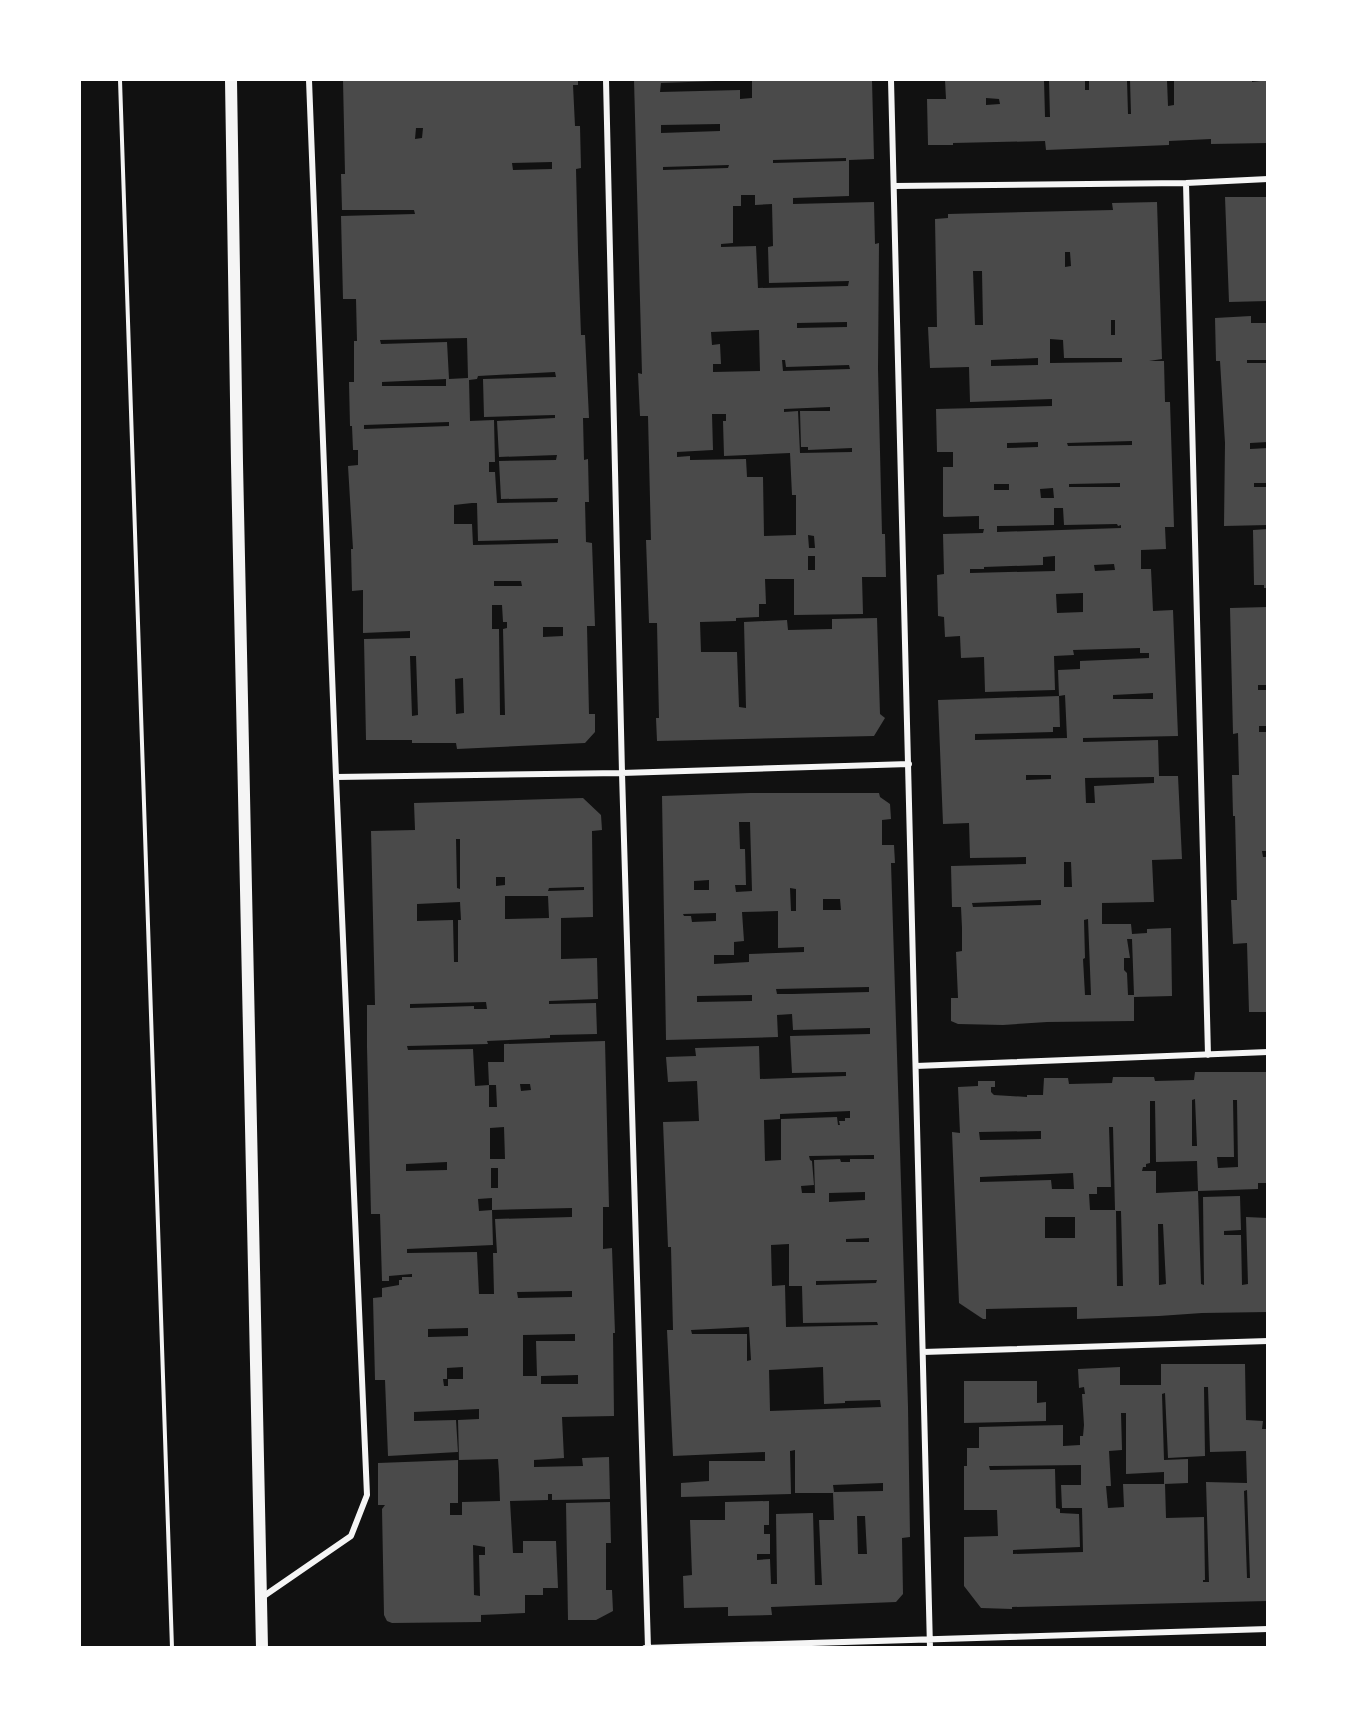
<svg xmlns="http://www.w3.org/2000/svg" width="1347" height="1727" font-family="'DejaVu Sans',sans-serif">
<rect width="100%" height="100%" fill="#111"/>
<!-- building -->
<path fill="#4a4a4a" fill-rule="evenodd" d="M 343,80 L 578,80 L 578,85 L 573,85 L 575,126 L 580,126 L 581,168 L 576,169 L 578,252 L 581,335 L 585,335 L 589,418 L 583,418 L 584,460 L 588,459 L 589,502 L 585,502 L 586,542 L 592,543 L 595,626 L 587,626 L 589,714 L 595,714 L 595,732 L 585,743 L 457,749 L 456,743 L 412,743 L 412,740 L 366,740 L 364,639 L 410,638 L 410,631 L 363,633 L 363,590 L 352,591 L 351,549 L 353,549 L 348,466 L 358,465 L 358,450 L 353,450 L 352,426 L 350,426 L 349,382 L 354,382 L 354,341 L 357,341 L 356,299 L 343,299 L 341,216 L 415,214 L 414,210 L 342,210 L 341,174 L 345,174 ZM 416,128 L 423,128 L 422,138 L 415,139 ZM 552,162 L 552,169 L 513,170 L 512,163 ZM 467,338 L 468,378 L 449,379 L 447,342 L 381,344 L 380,340 ZM 555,372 L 556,377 L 483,379 L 484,417 L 555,415 L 555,418 L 497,421 L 499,457 L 557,455 L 556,460 L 499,461 L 501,499 L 558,498 L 557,502 L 497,503 L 495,472 L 489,472 L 489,462 L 495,462 L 494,420 L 470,421 L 469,380 L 477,379 L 478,376 ZM 446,379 L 446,386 L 382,386 L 382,382 ZM 449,422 L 449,426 L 364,429 L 364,425 ZM 472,503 L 477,503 L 478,541 L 558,539 L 558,543 L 473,545 L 472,524 L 454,524 L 454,505 ZM 494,581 L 521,581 L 522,586 L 494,586 ZM 492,605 L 502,605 L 503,622 L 507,622 L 507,628 L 503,629 L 505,715 L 500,715 L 499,629 L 492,629 ZM 543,627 L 563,627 L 563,636 L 543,637 ZM 410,656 L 416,656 L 418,715 L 412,716 ZM 463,678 L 464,713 L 456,714 L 455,679 Z
M 634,80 L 716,80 L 716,81 L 661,83 L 660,92 L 740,90 L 740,99 L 752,98 L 752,80 L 872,80 L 874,159 L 849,160 L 849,196 L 793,198 L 793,204 L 874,202 L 875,244 L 879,243 L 878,369 L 882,534 L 885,534 L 886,577 L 862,577 L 863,614 L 794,615 L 794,579 L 765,579 L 766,604 L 759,604 L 759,617 L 736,618 L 736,621 L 700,622 L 701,652 L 737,652 L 739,707 L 746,708 L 744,622 L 787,620 L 788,630 L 832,629 L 832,619 L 877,618 L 880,714 L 885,718 L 874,736 L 657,741 L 656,718 L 659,718 L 657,623 L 649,623 L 646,540 L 651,540 L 648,416 L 640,416 L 638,373 L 642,374 ZM 720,124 L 720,131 L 661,133 L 661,125 ZM 846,158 L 846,161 L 773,163 L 773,160 ZM 729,165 L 728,168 L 663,170 L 663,167 ZM 741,195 L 755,195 L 755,205 L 772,204 L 773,246 L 768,247 L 769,283 L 849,281 L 848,286 L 758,288 L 756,246 L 721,247 L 721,244 L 733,243 L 733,206 L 741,206 ZM 847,322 L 847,327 L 797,328 L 797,323 ZM 759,330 L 760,371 L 713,372 L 713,364 L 721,364 L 720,344 L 712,345 L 711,332 ZM 782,360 L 785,360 L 786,367 L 849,365 L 850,369 L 783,371 ZM 830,407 L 830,411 L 800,411 L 801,447 L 808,447 L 808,450 L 852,448 L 852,452 L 800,453 L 798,411 L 784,412 L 784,409 ZM 712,414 L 726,414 L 726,421 L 723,421 L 724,456 L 790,453 L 792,495 L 796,495 L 796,535 L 764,536 L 763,477 L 747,477 L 746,459 L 690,460 L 690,456 L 677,457 L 677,452 L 713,450 ZM 808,535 L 814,536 L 815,548 L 809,548 ZM 808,556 L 815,556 L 815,570 L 808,570 Z
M 945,80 L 1044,80 L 1045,117 L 1050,117 L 1049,80 L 1085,80 L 1085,90 L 1089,90 L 1089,80 L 1127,80 L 1128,114 L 1131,114 L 1130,80 L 1167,80 L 1168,106 L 1174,105 L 1174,80 L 1252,80 L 1252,82 L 1268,80 L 1268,143 L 1211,144 L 1211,139 L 1169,141 L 1169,145 L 1046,150 L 1045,141 L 953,143 L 953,145 L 928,145 L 927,99 L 946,99 ZM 986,98 L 999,99 L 1000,104 L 986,105 Z
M 1225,197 L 1268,197 L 1268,301 L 1229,302 Z
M 1157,202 L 1162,359 L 1149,361 L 1164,361 L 1165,402 L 1170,402 L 1174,527 L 1165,527 L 1166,549 L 1141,550 L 1141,569 L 1151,569 L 1153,611 L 1173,610 L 1178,736 L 1083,738 L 1083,742 L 1158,740 L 1159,776 L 1178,776 L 1182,859 L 1152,860 L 1154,902 L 1102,903 L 1102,924 L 1131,924 L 1132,934 L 1147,933 L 1147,929 L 1171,928 L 1172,996 L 1134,997 L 1134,1021 L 1047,1022 L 1003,1025 L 958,1024 L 951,1021 L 951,998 L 958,998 L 956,952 L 962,951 L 962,928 L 961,907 L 952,907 L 951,866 L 1026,864 L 1026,857 L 970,858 L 969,823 L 943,824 L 938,700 L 1059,696 L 1060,727 L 1053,727 L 1053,732 L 975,734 L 975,740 L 1067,738 L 1065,695 L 1059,696 L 1058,670 L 1080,669 L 1080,661 L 1149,658 L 1149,653 L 1140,653 L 1140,648 L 1073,650 L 1074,655 L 1054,656 L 1055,690 L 985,692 L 984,657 L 961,658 L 960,636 L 945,637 L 944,617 L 938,616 L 937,575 L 944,574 L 943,534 L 983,533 L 984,529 L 979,529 L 979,516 L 944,517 L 943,516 L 943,467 L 953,467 L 953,452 L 937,452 L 936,409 L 1052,406 L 1052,399 L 970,402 L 969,367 L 930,368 L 928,327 L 937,327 L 935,219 L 948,218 L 948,214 L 1113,210 L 1112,203 ZM 1065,252 L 1070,252 L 1071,266 L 1065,267 ZM 973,271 L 982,271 L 983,325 L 975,325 ZM 1111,320 L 1115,320 L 1115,335 L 1111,335 ZM 1050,339 L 1063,340 L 1064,358 L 1122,358 L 1122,362 L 1050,363 ZM 1038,358 L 1038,365 L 991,366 L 991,360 ZM 1132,441 L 1132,445 L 1068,446 L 1067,443 ZM 1038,442 L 1038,447 L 1007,448 L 1007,443 ZM 1120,483 L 1120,487 L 1069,487 L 1069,484 ZM 994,484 L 1009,484 L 1009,490 L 994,490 ZM 1053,488 L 1054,498 L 1041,498 L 1040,489 ZM 1054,508 L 1063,508 L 1064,525 L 1117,524 L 1118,526 L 1121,525 L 1121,528 L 997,532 L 997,526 L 1054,525 ZM 1055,556 L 1055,571 L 970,573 L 970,569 L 984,569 L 984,567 L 1043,565 L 1043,557 ZM 1114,564 L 1115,570 L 1095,571 L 1094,565 ZM 1083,593 L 1083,612 L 1057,613 L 1056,594 ZM 1153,693 L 1153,699 L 1113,699 L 1113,695 ZM 1026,775 L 1051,775 L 1051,779 L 1026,780 ZM 1154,777 L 1154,783 L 1094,786 L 1095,803 L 1086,803 L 1085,778 ZM 1064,862 L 1071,862 L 1072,887 L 1064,887 ZM 1041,900 L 1041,905 L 973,907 L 972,903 ZM 1088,919 L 1091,995 L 1085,995 L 1083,959 L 1085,958 L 1084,920 ZM 1127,939 L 1132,939 L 1134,995 L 1128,995 L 1127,973 L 1124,970 L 1124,958 L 1130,958 Z
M 1251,316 L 1251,323 L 1268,323 L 1268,360 L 1247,360 L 1247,363 L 1268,363 L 1268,442 L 1250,443 L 1250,449 L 1268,448 L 1268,483 L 1254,483 L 1254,487 L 1266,487 L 1266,490 L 1268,490 L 1268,525 L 1224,526 L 1225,443 L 1220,361 L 1216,361 L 1215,318 Z
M 1268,529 L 1268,588 L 1264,588 L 1264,585 L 1254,585 L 1253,530 Z
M 1268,607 L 1268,685 L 1258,685 L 1258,690 L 1268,690 L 1268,726 L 1259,726 L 1259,732 L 1268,732 L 1268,851 L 1262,851 L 1263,857 L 1268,857 L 1268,1012 L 1249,1012 L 1247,943 L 1233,944 L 1231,900 L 1237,900 L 1235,816 L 1233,816 L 1232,775 L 1239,775 L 1238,733 L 1233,734 L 1230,608 Z
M 750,793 L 879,793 L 880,797 L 890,804 L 891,819 L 882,820 L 882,845 L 894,845 L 895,863 L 891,863 L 908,1407 L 910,1537 L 902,1538 L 903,1594 L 896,1602 L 771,1607 L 772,1615 L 728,1616 L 728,1607 L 684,1608 L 683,1576 L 692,1575 L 690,1520 L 725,1520 L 725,1502 L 769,1501 L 769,1525 L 764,1525 L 764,1534 L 770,1534 L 770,1554 L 757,1554 L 757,1560 L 770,1559 L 771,1584 L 777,1584 L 776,1514 L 813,1513 L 815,1585 L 822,1585 L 819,1520 L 834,1520 L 833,1493 L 795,1493 L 795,1450 L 790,1451 L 791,1494 L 681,1497 L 681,1483 L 709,1481 L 709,1461 L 765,1461 L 765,1452 L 673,1456 L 667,1330 L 673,1330 L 672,1289 L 671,1247 L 668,1247 L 663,1122 L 699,1121 L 697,1081 L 668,1082 L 666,1057 L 696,1056 L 695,1048 L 759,1046 L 760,1079 L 846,1076 L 846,1072 L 792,1073 L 790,1036 L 870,1034 L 870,1028 L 793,1030 L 792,1014 L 777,1015 L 778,1037 L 666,1040 L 662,796 ZM 739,822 L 750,822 L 752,891 L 736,892 L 735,885 L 746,885 L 745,849 L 740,849 ZM 709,880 L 709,890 L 694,890 L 694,881 ZM 790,888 L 796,889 L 796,911 L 791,911 ZM 823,899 L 840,899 L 841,910 L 823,910 ZM 778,911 L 778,948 L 804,947 L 804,952 L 749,954 L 749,962 L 714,964 L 714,955 L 734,955 L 734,942 L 744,941 L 742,912 ZM 716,913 L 716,921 L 692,922 L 691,916 L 684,916 L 683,914 ZM 869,987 L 869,992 L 792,994 L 777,994 L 776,989 ZM 752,995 L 752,1001 L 697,1002 L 697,996 ZM 850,1111 L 850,1118 L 845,1118 L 845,1121 L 839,1121 L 840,1125 L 838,1125 L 837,1117 L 781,1119 L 781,1160 L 765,1161 L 764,1120 L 780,1119 L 780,1114 ZM 874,1155 L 874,1159 L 850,1159 L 850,1162 L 841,1162 L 840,1159 L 814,1160 L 815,1193 L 802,1193 L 801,1186 L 814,1185 L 812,1161 L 810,1160 L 809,1156 ZM 865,1192 L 865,1200 L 829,1202 L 829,1193 ZM 869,1238 L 869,1242 L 846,1242 L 846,1239 ZM 789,1244 L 789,1286 L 802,1286 L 803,1323 L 877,1322 L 878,1325 L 786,1327 L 785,1285 L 772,1286 L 771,1245 ZM 877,1280 L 876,1283 L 816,1285 L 816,1281 ZM 749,1327 L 751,1360 L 747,1361 L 747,1334 L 692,1334 L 691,1330 ZM 823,1367 L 824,1404 L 845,1403 L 845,1401 L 880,1400 L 881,1407 L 770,1411 L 769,1370 ZM 883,1483 L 883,1491 L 834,1492 L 833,1485 ZM 857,1516 L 865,1516 L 867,1554 L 858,1554 Z
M 583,798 L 601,815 L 602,830 L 592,831 L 593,917 L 561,918 L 561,959 L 597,958 L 598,999 L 549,1001 L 549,1004 L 596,1003 L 597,1034 L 550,1035 L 550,1038 L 487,1041 L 488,1044 L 407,1046 L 408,1050 L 473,1049 L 475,1086 L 489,1085 L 489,1107 L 497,1107 L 496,1085 L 489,1085 L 488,1062 L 504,1062 L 504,1044 L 605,1041 L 609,1207 L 603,1207 L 603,1249 L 612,1248 L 615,1333 L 613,1333 L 614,1416 L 562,1417 L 564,1458 L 534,1460 L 534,1467 L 583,1466 L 582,1458 L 609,1457 L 610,1499 L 552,1500 L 552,1494 L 548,1494 L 548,1500 L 510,1501 L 513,1553 L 523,1553 L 523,1541 L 556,1541 L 558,1588 L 543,1588 L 543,1595 L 525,1595 L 525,1613 L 481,1615 L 481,1622 L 392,1623 L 387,1621 L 384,1615 L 382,1509 L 385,1505 L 378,1505 L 378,1463 L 458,1460 L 458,1503 L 450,1503 L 450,1515 L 462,1515 L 462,1502 L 500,1501 L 499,1473 L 498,1459 L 459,1460 L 458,1420 L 479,1419 L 479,1409 L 414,1412 L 414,1421 L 456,1420 L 458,1452 L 388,1456 L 385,1380 L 375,1380 L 373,1298 L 382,1297 L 382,1288 L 399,1285 L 399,1280 L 402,1280 L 402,1277 L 412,1277 L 412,1274 L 389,1276 L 389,1281 L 382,1281 L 380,1214 L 371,1214 L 367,1047 L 367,1005 L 375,1005 L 371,831 L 415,830 L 414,803 ZM 456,839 L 460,839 L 460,889 L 457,888 ZM 496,877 L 505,877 L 505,885 L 496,886 ZM 584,887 L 584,890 L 548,891 L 549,888 ZM 505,896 L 548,896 L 549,918 L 505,919 ZM 460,902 L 461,920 L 458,920 L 458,962 L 454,962 L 453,920 L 417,921 L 417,904 ZM 486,1002 L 487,1009 L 474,1009 L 474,1006 L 410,1008 L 410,1004 ZM 520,1084 L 530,1084 L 531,1090 L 521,1091 ZM 504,1127 L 505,1159 L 490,1159 L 490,1128 ZM 447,1162 L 447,1170 L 406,1171 L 406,1164 ZM 491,1168 L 498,1168 L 498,1188 L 491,1188 ZM 492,1198 L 492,1210 L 572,1208 L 572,1217 L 495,1219 L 497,1253 L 493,1253 L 494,1294 L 479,1294 L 477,1252 L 407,1253 L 407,1249 L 493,1245 L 492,1210 L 479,1211 L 478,1199 ZM 572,1291 L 572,1297 L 518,1298 L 517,1292 ZM 468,1328 L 468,1336 L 428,1337 L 428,1329 ZM 575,1334 L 575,1341 L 536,1341 L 537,1376 L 523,1376 L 523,1335 ZM 463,1367 L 463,1379 L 448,1379 L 448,1386 L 444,1386 L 443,1379 L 447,1379 L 447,1368 ZM 578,1375 L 578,1384 L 541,1384 L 541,1376 ZM 473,1545 L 485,1547 L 485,1555 L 479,1555 L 480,1596 L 474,1595 Z
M 1195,1072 L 1268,1072 L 1268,1183 L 1258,1183 L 1258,1189 L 1198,1191 L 1197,1161 L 1156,1162 L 1155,1101 L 1150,1101 L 1150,1163 L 1146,1164 L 1146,1167 L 1143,1167 L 1142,1171 L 1156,1171 L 1156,1193 L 1198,1191 L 1201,1284 L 1204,1285 L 1203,1197 L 1240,1196 L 1241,1230 L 1224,1231 L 1224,1235 L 1241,1235 L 1242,1285 L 1248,1284 L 1246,1217 L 1268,1218 L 1268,1312 L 1202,1313 L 1159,1316 L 1077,1319 L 1077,1307 L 986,1309 L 986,1319 L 983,1319 L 959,1303 L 952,1132 L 960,1133 L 958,1087 L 978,1086 L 978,1081 L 995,1081 L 995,1087 L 991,1087 L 991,1092 L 994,1095 L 1027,1097 L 1027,1095 L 1043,1095 L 1044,1078 L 1068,1078 L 1069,1084 L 1112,1083 L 1113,1077 L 1154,1077 L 1155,1081 L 1194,1080 ZM 1195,1099 L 1197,1146 L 1192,1146 L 1192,1100 ZM 1233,1100 L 1237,1100 L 1238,1167 L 1218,1168 L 1217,1157 L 1234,1157 ZM 1109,1127 L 1113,1127 L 1115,1210 L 1090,1210 L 1089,1194 L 1097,1194 L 1097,1187 L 1111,1187 ZM 1041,1131 L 1041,1139 L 980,1140 L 979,1132 ZM 1073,1173 L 1074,1189 L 1052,1189 L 1051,1180 L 980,1182 L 980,1177 ZM 1116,1211 L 1121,1211 L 1123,1286 L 1117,1286 ZM 1045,1217 L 1075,1217 L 1075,1238 L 1045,1238 ZM 1158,1224 L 1163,1224 L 1166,1284 L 1159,1285 Z
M 1161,1364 L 1245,1364 L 1246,1420 L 1263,1421 L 1262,1429 L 1268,1429 L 1268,1601 L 1012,1607 L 1012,1609 L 981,1608 L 964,1586 L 964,1537 L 998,1536 L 997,1510 L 964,1510 L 964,1466 L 967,1466 L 967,1448 L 979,1448 L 979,1427 L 1063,1425 L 1063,1446 L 1080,1445 L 1080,1436 L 1083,1436 L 1084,1425 L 1082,1394 L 1085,1394 L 1084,1387 L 1079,1388 L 1078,1369 L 1120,1367 L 1120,1385 L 1161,1385 ZM 1204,1387 L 1208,1387 L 1210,1452 L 1246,1451 L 1247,1483 L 1206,1482 L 1209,1582 L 1203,1582 L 1203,1580 L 1205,1580 L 1204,1517 L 1166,1518 L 1165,1484 L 1123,1484 L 1124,1507 L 1108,1508 L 1106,1486 L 1111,1486 L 1109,1451 L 1122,1450 L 1121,1413 L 1126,1413 L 1126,1474 L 1164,1472 L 1164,1484 L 1188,1483 L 1188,1459 L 1164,1460 L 1162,1394 L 1165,1393 L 1168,1458 L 1205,1456 ZM 1081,1465 L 1081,1485 L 1061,1485 L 1062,1508 L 1082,1508 L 1083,1552 L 1013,1554 L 1013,1550 L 1080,1547 L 1079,1514 L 1060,1513 L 1060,1509 L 1056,1508 L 1055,1469 L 990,1470 L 989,1466 ZM 1247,1490 L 1250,1578 L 1247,1578 L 1244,1491 Z
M 964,1381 L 1037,1381 L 1037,1403 L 1046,1402 L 1046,1421 L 964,1423 Z
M 610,1502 L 611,1543 L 606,1543 L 606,1590 L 612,1590 L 613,1611 L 596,1620 L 568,1620 L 566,1503 Z"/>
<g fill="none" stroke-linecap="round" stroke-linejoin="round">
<!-- path -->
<path stroke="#f5f5f5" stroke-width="4" d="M 120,80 L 172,1648"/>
<!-- minor -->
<path stroke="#f5f5f5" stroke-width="6" d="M 606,80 L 622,773 L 648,1648
M 891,80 L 930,1648
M 1186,183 L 1208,1055
M 894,186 L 1186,183 L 1268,179
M 336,777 L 622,773 L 909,764
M 916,1066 L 1268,1052
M 923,1352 L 1268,1341
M 261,1598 L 351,1536 L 367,1495 L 336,777 L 309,80
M 645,1648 L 1268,1629"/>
<!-- secondary -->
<path stroke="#f5f5f5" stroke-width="12" d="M 231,80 L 237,463 L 262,1648"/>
</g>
<!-- border -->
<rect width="1347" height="1727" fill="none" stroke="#ffffff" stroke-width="162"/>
</svg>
